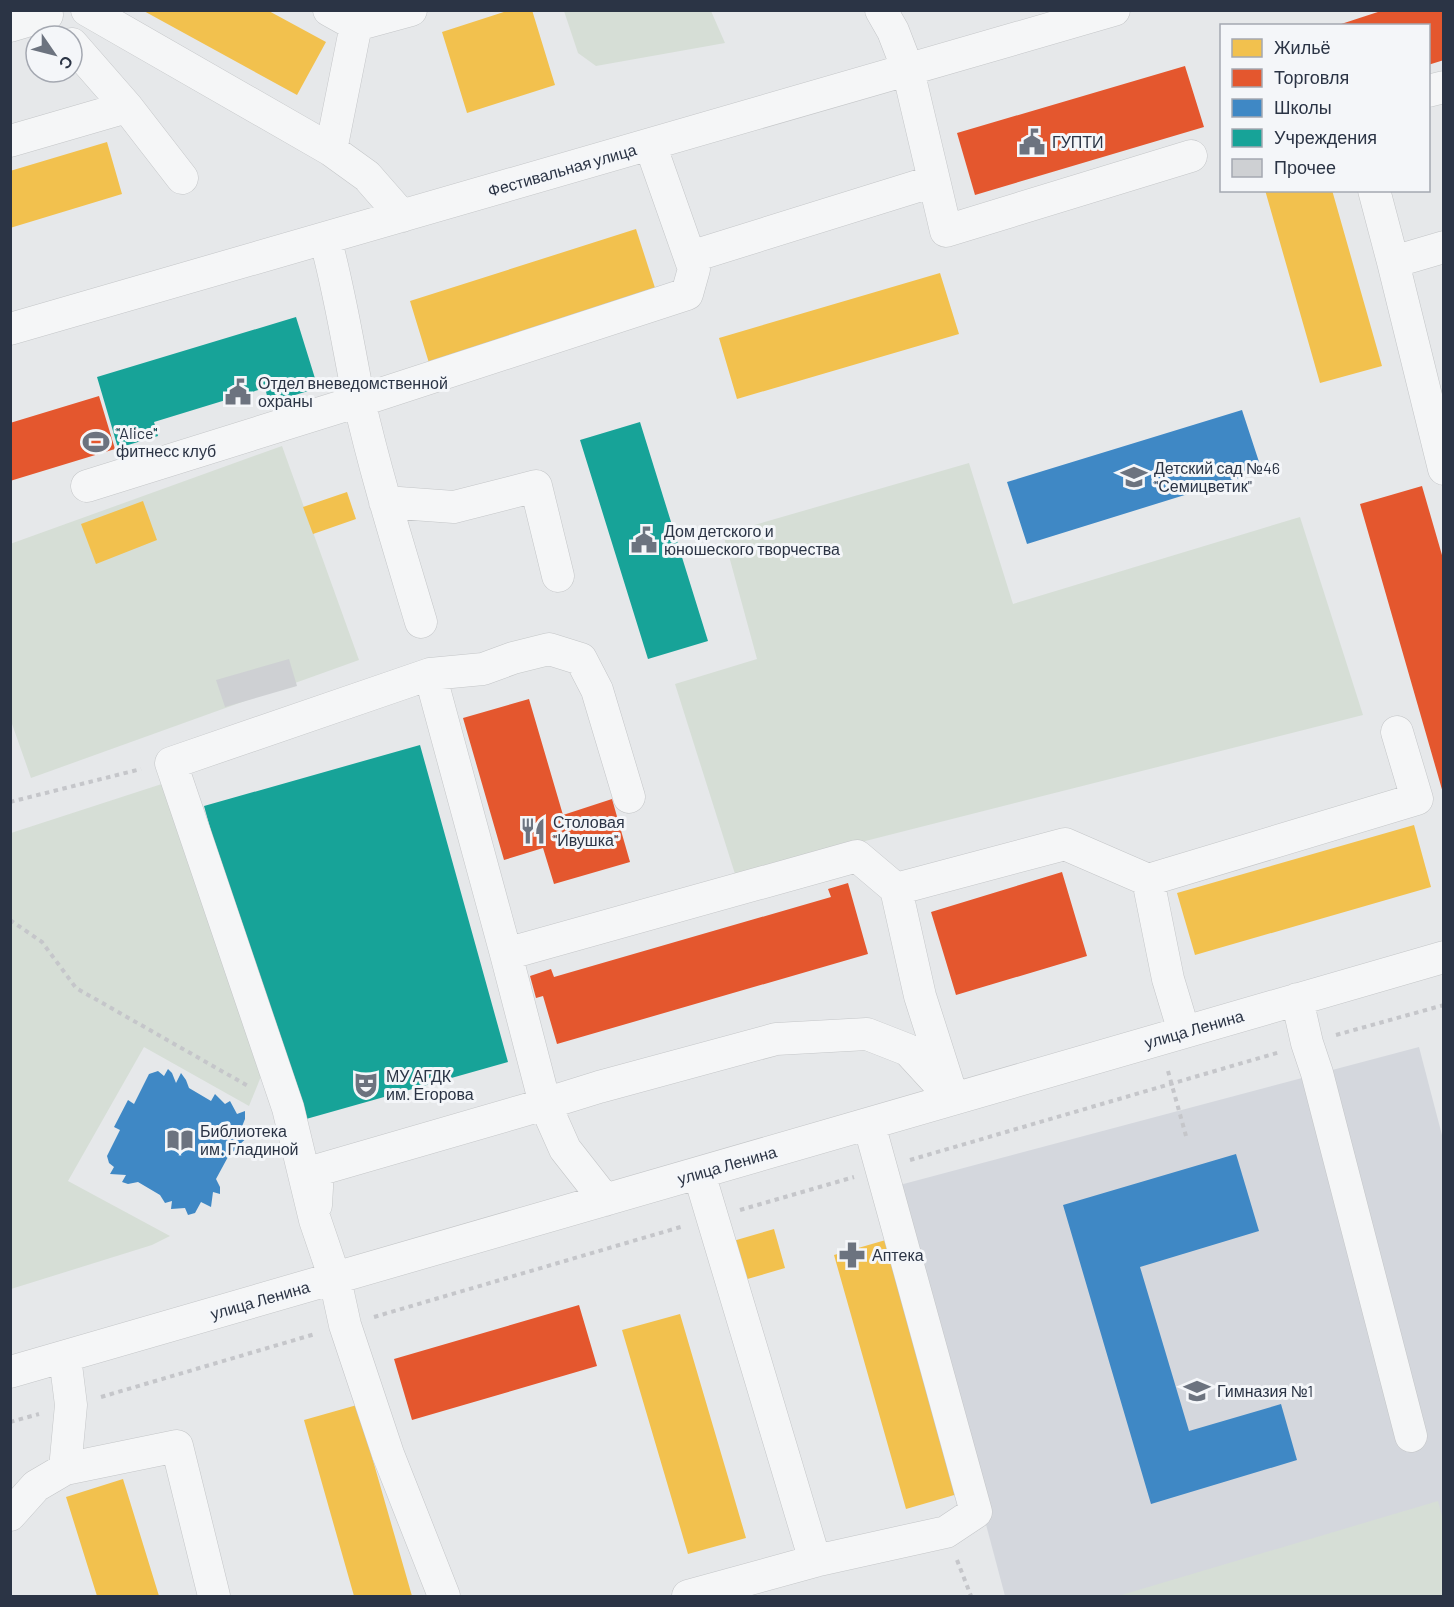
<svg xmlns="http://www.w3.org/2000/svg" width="1454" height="1607" font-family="Barlow,sans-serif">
<rect width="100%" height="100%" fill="#e6e8ea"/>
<!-- built -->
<path fill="#d4d7dd" d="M 1419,1047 L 1443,1139 L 1443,1596 L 1005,1596 L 896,1186 Z"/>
<!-- green -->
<path fill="#d6ded6" d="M 564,11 L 711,11 L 725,43 L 596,66 L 578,53 Z
M 282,446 L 359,660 L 31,778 L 11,721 L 10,544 Z
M 969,463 L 1013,604 L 1300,517 L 1363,715 L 735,874 L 675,684 L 757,659 L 723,534 Z
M 171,781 L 264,1069 L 249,1106 L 144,1047 L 68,1181 L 170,1236 L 152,1245 L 11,1289 L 11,833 Z
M 1438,1501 L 1443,1520 L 1443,1596 L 1118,1596 Z"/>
<!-- homes -->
<path fill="#f2c14e" d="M 142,10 L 267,10 L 326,42 L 297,95 Z
M 510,10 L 532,10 L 555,85 L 467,113 L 442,32 Z
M 107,142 L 122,194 L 10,228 L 10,171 Z
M 1265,190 L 1332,190 L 1382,366 L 1320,383 Z
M 636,229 L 656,291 L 429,363 L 410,301 Z
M 940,273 L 959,334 L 737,399 L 719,338 Z
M 347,492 L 356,519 L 313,534 L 303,507 Z
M 143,501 L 157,540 L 96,564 L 81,524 Z
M 1414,825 L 1431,887 L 1195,955 L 1177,893 Z
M 774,1229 L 785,1268 L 744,1280 L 733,1241 Z
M 896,1237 L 968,1491 L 906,1509 L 834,1255 Z
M 680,1314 L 746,1538 L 688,1554 L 622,1330 Z
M 357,1405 L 412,1596 L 354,1596 L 304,1420 Z
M 123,1479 L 159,1596 L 97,1596 L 66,1497 Z"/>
<!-- shops -->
<path fill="#e4572e" d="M 1384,10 L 1444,10 L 1444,60 L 1428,65 L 1428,26 L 1335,26 Z
M 1185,66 L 1204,127 L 975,195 L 957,133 Z
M 99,396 L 115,449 L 10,481 L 10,423 Z
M 1422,486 L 1444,562 L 1443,793 L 1360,504 Z
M 529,699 L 563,815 L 612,799 L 630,862 L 554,884 L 543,848 L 504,860 L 463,718 Z
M 1062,872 L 1087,956 L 956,995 L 931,912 Z
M 848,883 L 868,954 L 557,1044 L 543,996 L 536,998 L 530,976 L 551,969 L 554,977 L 831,897 L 828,889 Z
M 579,1305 L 597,1366 L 412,1420 L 394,1359 Z"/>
<!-- schools -->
<path fill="#3f88c5" d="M 1242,410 L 1262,471 L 1027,544 L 1007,482 Z
M 168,1069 L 172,1073 L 176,1083 L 181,1073 L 186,1080 L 189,1088 L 211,1101 L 215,1094 L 225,1104 L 230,1101 L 237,1114 L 245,1111 L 245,1119 L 241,1129 L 251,1134 L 239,1145 L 244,1149 L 240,1154 L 229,1155 L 216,1179 L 220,1187 L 220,1194 L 213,1192 L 211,1207 L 201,1202 L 195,1213 L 188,1215 L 185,1208 L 171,1209 L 172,1201 L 165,1203 L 160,1195 L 138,1182 L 128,1184 L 122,1182 L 126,1175 L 110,1174 L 114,1167 L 109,1163 L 107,1156 L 120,1130 L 114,1127 L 128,1100 L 134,1104 L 149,1074 L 158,1071 L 164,1076 Z
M 1236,1154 L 1259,1231 L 1140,1267 L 1189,1431 L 1281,1404 L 1297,1460 L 1151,1504 L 1063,1205 Z"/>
<!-- public -->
<path fill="#17a398" d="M 296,317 L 318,388 L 269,403 L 265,388 L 154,422 L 158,436 L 118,448 L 97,377 Z
M 640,422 L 708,641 L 648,659 L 580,440 Z
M 420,745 L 508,1062 L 292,1123 L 204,806 Z"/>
<!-- building -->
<path fill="#ced0d3" d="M 289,659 L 297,686 L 225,707 L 216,680 Z"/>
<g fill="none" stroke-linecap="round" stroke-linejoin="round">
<!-- minor casing -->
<g stroke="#c4c6c8" stroke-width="33">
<path id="minor" d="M 87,10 L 331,150 L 367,176 L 402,216
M 329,10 L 356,25 L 331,150
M 360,10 L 356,25 L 411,10
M 881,10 L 893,31 L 908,70 L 946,231 L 1191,156
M 10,26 L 47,15
M 72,44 L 127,107 L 182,178
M 1428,91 L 1444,87
M 10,141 L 127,107
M 1374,190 L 1393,262 L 1444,469
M 325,238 C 340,292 348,346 359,400 C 376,475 399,548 421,622
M 690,257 L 934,181
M 1393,262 L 1444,247
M 10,329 L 1114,10
M 87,486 L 359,401 L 687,294 L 694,269 L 650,144
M 385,502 L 454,507 L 536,486 L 558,576
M 430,674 L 506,954 L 545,1104 L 565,1149 L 605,1200
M 506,954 L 857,856 L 896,889
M 1297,999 L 1307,1043 L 1317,1073 L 1411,1436
M 1184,1032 L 1168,979 L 1148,880 L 1417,799 L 1397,732
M 950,1090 L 920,996 L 896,889 L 1065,844 L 1148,880
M 316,1205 L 318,1170 L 525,1110 L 599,1087 L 776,1039 L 867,1034 L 908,1050 L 953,1099
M 10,1372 L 1444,957
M 65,1469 L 71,1405 L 65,1357
M 10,1515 L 36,1486 L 65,1469 L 177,1446 L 214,1596
M 815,1561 L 946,1532 L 976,1512 L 869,1124
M 444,1596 L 388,1454 L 345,1325 L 335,1279 L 315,1220 L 288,1108 L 171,763 L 430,674 L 483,669 L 513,658 L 549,649 L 581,659 L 597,690 L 629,797
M 688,1596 L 815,1561 L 699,1173"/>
</g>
<!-- path -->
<path stroke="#c5c6ca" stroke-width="4" stroke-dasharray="4.5 4.5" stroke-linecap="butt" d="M 10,802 L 141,769
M 10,920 L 42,942 L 76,988 L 248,1086
M 1336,1035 L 1444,1005
M 1168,1071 L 1186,1136
M 910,1160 L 1280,1052
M 740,1210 L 854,1177
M 374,1317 L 684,1226
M 101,1397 L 315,1334
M 10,1422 L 39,1414
M 957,1560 L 971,1596"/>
<!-- minor -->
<use href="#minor" stroke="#f5f6f7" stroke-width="32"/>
</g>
<!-- icons -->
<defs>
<g id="civic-bare" transform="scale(2.07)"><path d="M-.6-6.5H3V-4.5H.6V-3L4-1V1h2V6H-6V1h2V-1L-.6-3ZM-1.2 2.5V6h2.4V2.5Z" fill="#6c737f" stroke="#f4f6f9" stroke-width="2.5" paint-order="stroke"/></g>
<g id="stadium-bare" transform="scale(2.07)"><path d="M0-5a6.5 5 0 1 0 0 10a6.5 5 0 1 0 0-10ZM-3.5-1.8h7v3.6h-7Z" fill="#6c737f" stroke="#f4f6f9" stroke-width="2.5" paint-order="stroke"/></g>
<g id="school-bare" transform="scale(2.07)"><path d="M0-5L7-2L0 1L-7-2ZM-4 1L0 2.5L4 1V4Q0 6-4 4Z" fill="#6c737f" stroke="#f4f6f9" stroke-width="2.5" paint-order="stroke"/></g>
<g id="restaurant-bare" transform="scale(2.07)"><path d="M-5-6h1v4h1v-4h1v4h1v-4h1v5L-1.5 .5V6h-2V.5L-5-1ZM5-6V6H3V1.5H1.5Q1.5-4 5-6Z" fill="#6c737f" stroke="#f4f6f9" stroke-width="2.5" paint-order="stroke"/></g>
<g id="theatre-bare" transform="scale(2.07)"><path d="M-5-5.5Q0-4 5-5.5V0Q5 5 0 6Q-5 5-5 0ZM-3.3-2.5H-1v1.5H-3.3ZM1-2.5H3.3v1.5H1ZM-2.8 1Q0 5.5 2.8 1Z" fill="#6c737f" stroke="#f4f6f9" stroke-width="2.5" paint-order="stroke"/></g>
<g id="library-bare" transform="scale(2.07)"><path d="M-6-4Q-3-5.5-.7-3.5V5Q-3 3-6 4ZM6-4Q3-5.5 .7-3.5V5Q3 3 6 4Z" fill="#6c737f" stroke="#f4f6f9" stroke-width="2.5" paint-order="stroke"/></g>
<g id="pharmacy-bare" transform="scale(2.07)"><path d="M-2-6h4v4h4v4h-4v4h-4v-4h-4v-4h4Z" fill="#6c737f" stroke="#f4f6f9" stroke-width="2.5" paint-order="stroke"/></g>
</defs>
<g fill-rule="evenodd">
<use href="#civic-bare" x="1032" y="142"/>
<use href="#civic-bare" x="238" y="392"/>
<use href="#stadium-bare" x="96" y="442"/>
<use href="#school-bare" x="1134" y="477"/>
<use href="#civic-bare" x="644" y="540"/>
<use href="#restaurant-bare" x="533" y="831"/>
<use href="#theatre-bare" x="366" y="1085"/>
<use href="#library-bare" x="180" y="1140"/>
<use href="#pharmacy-bare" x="852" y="1255"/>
<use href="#school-bare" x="1197" y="1391"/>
</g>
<g text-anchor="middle" stroke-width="6" stroke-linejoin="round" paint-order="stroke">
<!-- poi labels -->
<g font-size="16" fill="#2b3445" stroke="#f4f6f9" text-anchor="start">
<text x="1052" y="148">ГУПТИ</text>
<text x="258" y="389">Отдел вневедомственной<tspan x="258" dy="18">охраны</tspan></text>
<text x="116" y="439">"Alice"<tspan x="116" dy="18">фитнесс клуб</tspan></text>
<text x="1154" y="474">Детский сад №46<tspan x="1154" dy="18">"Семицветик"</tspan></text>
<text x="664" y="537">Дом детского и<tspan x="664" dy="18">юношеского творчества</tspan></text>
<text x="553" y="828">Столовая<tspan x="553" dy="18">"Ивушка"</tspan></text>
<text x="386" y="1082">МУ АГДК<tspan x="386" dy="18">им. Егорова</tspan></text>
<text x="200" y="1137">Библиотека<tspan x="200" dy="18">им. Гладиной</tspan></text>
<text x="872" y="1261">Аптека</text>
<text x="1217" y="1397">Гимназия №1</text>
</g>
<!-- street labels -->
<g font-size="16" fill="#2b3445" stroke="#f4f6f9">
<text transform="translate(562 170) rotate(-16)" y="6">Фестивальная улица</text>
<text transform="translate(1194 1029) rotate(-16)" y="6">улица Ленина</text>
<text transform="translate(727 1165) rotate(-16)" y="6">улица Ленина</text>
<text transform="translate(260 1300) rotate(-16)" y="6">улица Ленина</text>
</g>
</g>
<!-- border -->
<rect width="1454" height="1607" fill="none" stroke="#2b3445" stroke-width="24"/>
<!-- legend -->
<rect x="1220" y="24" width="210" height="168" fill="#f4f6f9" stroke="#a4a8b1" stroke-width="1.5"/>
<rect x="1232" y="39" width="30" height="18" fill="#f2c14e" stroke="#a4a8b1" stroke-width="1.5"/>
<text x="1274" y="54" font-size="18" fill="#2b3445">Жильё</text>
<rect x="1232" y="69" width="30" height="18" fill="#e4572e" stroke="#a4a8b1" stroke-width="1.5"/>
<text x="1274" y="84" font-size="18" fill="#2b3445">Торговля</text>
<rect x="1232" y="99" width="30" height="18" fill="#3f88c5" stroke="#a4a8b1" stroke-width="1.5"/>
<text x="1274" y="114" font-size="18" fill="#2b3445">Школы</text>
<rect x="1232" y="129" width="30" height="18" fill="#17a398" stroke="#a4a8b1" stroke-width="1.5"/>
<text x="1274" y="144" font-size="18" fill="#2b3445">Учреждения</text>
<rect x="1232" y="159" width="30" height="18" fill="#ced0d3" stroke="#a4a8b1" stroke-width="1.5"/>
<text x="1274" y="174" font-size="18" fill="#2b3445">Прочее</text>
<!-- north arrow -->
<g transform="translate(54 54) rotate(125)"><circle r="28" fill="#f4f6f9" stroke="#a4a8b1" stroke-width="1.5"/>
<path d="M0-4.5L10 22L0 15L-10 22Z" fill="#6c737f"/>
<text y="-9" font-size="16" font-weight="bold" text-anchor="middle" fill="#2b3445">С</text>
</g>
</svg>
